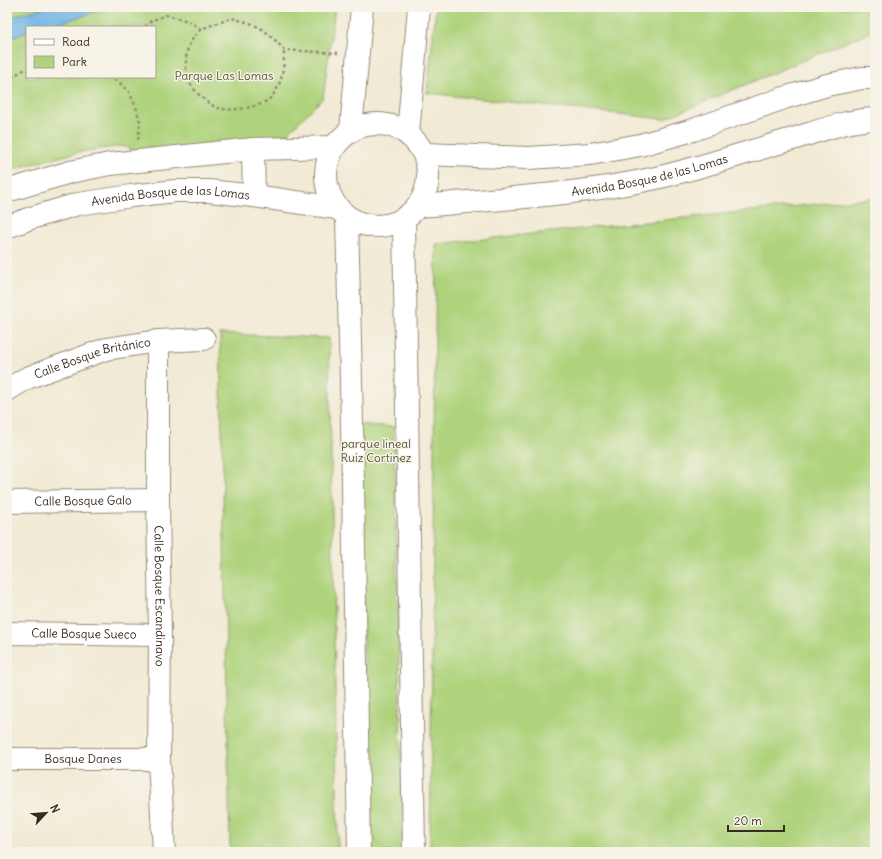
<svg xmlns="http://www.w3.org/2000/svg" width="882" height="859" font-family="Delius,sans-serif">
<rect width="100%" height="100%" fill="#f7f3e8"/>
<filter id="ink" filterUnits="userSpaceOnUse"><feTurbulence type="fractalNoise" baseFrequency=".025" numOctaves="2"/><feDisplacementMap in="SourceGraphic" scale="8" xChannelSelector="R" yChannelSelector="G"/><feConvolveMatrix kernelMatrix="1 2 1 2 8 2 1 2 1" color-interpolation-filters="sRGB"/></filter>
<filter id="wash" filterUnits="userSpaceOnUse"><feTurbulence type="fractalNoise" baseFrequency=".012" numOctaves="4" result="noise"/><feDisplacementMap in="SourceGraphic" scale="16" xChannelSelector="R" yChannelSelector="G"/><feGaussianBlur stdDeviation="0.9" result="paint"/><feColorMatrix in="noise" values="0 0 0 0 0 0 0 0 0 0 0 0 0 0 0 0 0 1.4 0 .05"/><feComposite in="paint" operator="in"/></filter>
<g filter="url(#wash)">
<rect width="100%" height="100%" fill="#f1ead4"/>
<!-- green -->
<path fill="#afd37d" stroke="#757e4e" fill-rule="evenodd" d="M 7,7 L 335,7 L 323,98 L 287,134 L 215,147 L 136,151 L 122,146 L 79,152 L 24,166 L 7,171 ZM 27,27 L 155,27 L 155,77 L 27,77 Z
M 436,7 L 875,7 L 875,30 L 664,119 L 427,93 Z
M 875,198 L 875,852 L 430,852 L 436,244 Z
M 220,334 L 329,338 L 338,852 L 230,852 Z
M 356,424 L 394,427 L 403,852 L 371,852 Z"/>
<!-- water -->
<path fill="#6fb4e5" stroke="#556f82" d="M 46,7 L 117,7 L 98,11 L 48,27 L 27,27 L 27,33 L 7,38 L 7,18 Z"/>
</g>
<g filter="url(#ink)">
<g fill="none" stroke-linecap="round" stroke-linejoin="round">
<!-- street casing -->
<g stroke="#968a79" stroke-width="24">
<g id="street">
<path id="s1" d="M 158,341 L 158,500 L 160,635 L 159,759 L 164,852"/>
<path id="s2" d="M 7,390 L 27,378 L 106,349 L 158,341 L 204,339"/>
<path id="s3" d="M 7,502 L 158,500"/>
<path id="s4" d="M 7,633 L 160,635"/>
<path id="s5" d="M 7,759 L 159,759"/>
</g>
</g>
<!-- secondary casing -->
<g stroke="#968a79" stroke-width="24">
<g id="secondary">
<circle cx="377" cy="175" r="51"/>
<path d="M 351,130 L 362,7"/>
<path d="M 408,134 L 419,7"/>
<path d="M 253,149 L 254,196"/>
<path d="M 425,154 L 529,158 L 590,154 L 640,145 L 693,130 L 784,98 L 827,85 L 862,78 L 875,78"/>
<path d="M 7,191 L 70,172 L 110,164 L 253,149 L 334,147"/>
<path id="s6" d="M 419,206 C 498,199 579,195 656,178 C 703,167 750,151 796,138 C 822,130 848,120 875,119"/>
<path d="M 347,217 L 352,424 L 359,852"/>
<path d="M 404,221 L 414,852"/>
<path id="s7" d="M 7,227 L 31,218 L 78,204 L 131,196 L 175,191 L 209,191 L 254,196 L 337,208"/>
</g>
</g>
<!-- path -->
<path stroke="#968a79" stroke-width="2.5" stroke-dasharray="3 3" stroke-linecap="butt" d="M 145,27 L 151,21 L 166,15 L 188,21 L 201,29 L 232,18 L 250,23 L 264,30 L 274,39 L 284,50 L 338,53
M 201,29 C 190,41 186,47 186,64 C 186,67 186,72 187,76 C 190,89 210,108 223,109 C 232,110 242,109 251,107 C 258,105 267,103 272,96 C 283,83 284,66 284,50
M 109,77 L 120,83 L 129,92 L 136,107 L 140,122 L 138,141
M 7,81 L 10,78 L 27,68
M 7,160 L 9,162 L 11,168"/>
<!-- street -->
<use href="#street" stroke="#fff" stroke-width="22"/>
<!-- secondary -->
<use href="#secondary" stroke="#fff" stroke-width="22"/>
</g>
</g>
<g text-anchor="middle" stroke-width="3" stroke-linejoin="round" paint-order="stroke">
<!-- park labels -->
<g font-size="12" fill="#585436" stroke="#f7f3e8">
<text x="224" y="80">Parque Las Lomas</text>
<text x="376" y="448">parque lineal<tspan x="376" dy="14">Ruiz Cortinez</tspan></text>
</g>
<!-- street labels -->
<g font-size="12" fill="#3b2a1e" stroke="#f7f3e8">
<text dy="4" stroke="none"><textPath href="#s6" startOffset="233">Avenida Bosque de las Lomas</textPath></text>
<text dy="4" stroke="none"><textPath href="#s7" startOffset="168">Avenida Bosque de las Lomas</textPath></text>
<text dy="4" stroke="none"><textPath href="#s2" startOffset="92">Calle Bosque Británico</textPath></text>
<text dy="4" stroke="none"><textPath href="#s3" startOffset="76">Calle Bosque Galo</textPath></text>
<text dy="4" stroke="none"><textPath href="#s1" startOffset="255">Calle Bosque Escandinavo</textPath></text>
<text dy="4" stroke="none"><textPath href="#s4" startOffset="77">Calle Bosque Sueco</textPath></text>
<text dy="4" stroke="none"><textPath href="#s5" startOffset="76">Bosque Danes</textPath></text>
</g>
</g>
<!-- margin -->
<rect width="882" height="859" fill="none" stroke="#f7f3e8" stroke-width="24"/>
<!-- legend -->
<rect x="26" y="26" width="130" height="52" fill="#f7f3e8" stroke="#aca397"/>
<rect x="34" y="39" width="20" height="6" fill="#ffffff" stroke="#aca397"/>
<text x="62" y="46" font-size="12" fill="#3b2a1e">Road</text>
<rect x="34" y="56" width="20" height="12" fill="#afd37d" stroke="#aca397"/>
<text x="62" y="66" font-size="12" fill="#3b2a1e">Park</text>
<!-- north arrow -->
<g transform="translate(46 813) rotate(64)" stroke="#f7f3e8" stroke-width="3" paint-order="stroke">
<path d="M0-3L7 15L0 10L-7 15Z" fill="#3b2a1e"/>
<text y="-6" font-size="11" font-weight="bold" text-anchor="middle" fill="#3b2a1e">N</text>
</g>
<!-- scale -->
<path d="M728 825v6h56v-6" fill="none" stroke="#3b2a1e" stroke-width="2"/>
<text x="734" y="825" font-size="12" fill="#3b2a1e" stroke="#f7f3e8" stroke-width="3" paint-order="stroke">20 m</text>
</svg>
